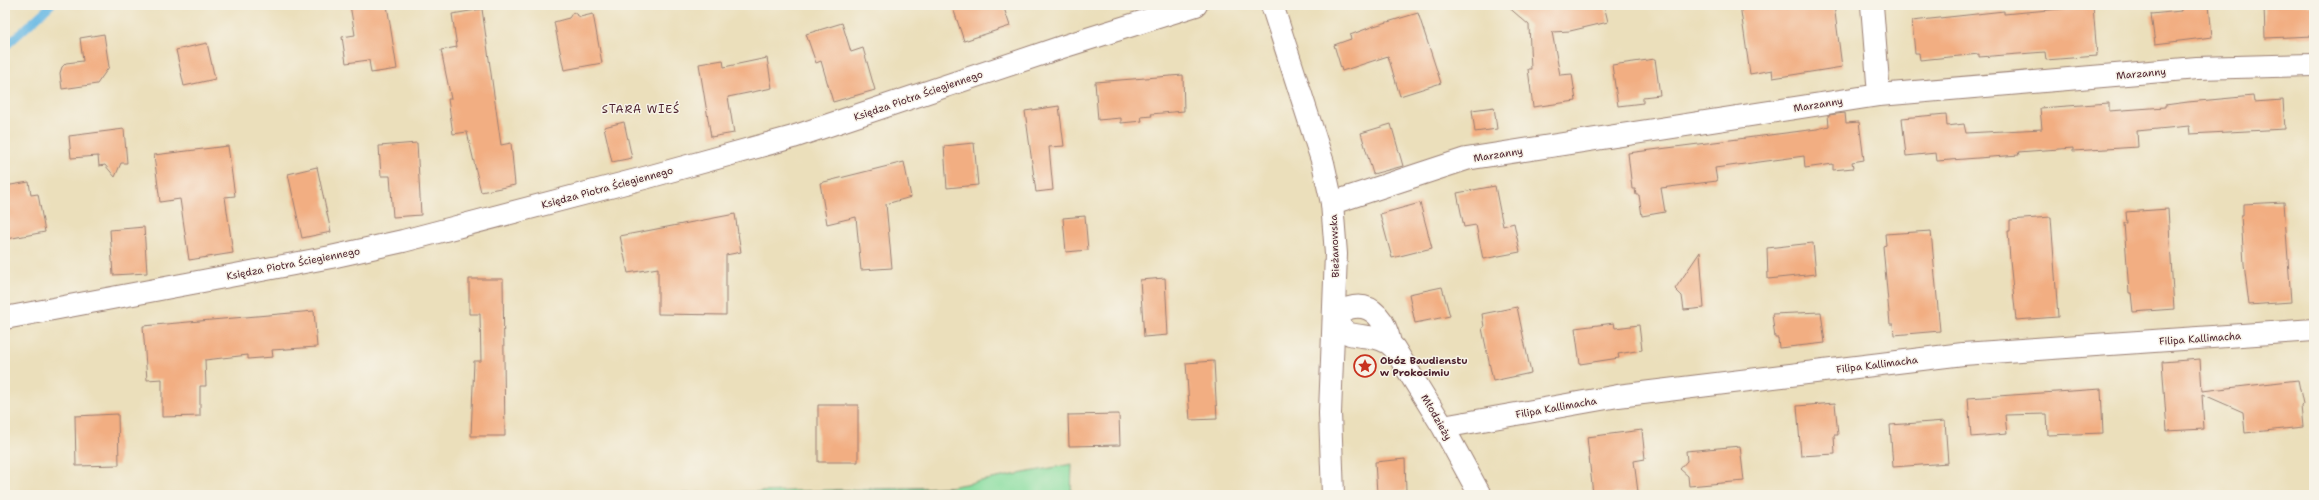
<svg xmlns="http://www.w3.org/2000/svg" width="2319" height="500" font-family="'Shantell Sans',sans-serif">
<rect width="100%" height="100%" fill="#f7f3e8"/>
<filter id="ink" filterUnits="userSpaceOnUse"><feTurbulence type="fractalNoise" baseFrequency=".025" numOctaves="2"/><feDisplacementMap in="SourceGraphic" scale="8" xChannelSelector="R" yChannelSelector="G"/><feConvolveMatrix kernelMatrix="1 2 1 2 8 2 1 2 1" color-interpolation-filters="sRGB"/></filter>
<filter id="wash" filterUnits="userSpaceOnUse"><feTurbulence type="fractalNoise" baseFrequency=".012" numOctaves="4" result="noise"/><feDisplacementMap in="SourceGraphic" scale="16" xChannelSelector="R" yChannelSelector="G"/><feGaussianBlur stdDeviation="0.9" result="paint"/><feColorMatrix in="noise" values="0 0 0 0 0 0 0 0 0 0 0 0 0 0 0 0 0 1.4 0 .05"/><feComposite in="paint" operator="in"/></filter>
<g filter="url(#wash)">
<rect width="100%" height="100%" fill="#ebdfbb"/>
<!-- green -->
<path fill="#8adea1" stroke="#6a7e66" d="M 1072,464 L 1071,495 L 633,495 L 949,487 Z"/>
<!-- forest -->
<path fill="#6fbd87" stroke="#5c6e59" d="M 949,487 L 949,495 L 832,495 L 834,490 Z
M 752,492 L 755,495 L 633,495 Z"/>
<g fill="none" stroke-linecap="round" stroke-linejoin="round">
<!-- stream -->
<path stroke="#69b9e4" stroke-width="8" d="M 5,47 L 51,5"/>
</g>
<g id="blocks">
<!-- building -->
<path fill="#f2ae82" d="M 350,5 L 387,5 L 397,69 L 371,73 L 369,60 L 346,63 L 342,37 L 355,35 Z
M 952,5 L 1003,5 L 1010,26 L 964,41 Z
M 1506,5 L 1604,5 L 1608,22 L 1570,31 L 1552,32 L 1560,75 L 1572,74 L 1576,101 L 1533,107 L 1528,69 L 1531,69 L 1529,25 Z
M 1740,5 L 1834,5 L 1842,67 L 1773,78 L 1772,70 L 1750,74 Z
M 2181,5 L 2209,5 L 2212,37 L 2155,44 L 2151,14 L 2181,11 Z
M 2264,5 L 2314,5 L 2314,36 L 2265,38 Z
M 2093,6 L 2097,56 L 2046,60 L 2045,52 L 1979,57 L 1979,54 L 1920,60 L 1919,53 L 1915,53 L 1912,21 L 2004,11 L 2004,14 Z
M 482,9 L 501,145 L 511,143 L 515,185 L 481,192 L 467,132 L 453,134 L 448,99 L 451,99 L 441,50 L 457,47 L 452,14 Z
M 573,12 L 580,17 L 593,14 L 602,63 L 564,70 L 554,22 L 569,18 Z
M 1418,13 L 1441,83 L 1400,96 L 1388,56 L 1342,71 L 1334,45 L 1351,39 L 1350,35 L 1374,26 Z
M 842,23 L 851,52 L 863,48 L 875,90 L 833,102 L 821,61 L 816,63 L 806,34 Z
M 104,34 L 109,67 L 97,84 L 62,89 L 60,73 L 62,67 L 66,63 L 83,61 L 80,38 Z
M 207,43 L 215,79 L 184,86 L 176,50 Z
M 767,58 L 772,88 L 728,97 L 734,133 L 711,137 L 699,64 L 723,60 L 724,67 Z
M 1655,59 L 1660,95 L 1643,97 L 1643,103 L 1618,106 L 1612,65 Z
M 1183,75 L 1184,111 L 1151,114 L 1152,116 L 1141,117 L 1142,121 L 1121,123 L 1121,118 L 1098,120 L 1095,82 Z
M 2253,96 L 2254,102 L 2283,100 L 2285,129 L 2190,134 L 2189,126 L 2137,131 L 2138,147 L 2073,151 L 2073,148 L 2018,152 L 2019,155 L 1937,161 L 1936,153 L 1906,156 L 1902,118 L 1946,114 L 1947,126 L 1964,124 L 1966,133 L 2042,129 L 2040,108 L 2109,103 L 2109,111 L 2165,107 L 2165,105 L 2188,102 Z
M 1059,106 L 1064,146 L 1049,147 L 1053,190 L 1036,192 L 1025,111 Z
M 1494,107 L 1497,129 L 1475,132 L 1472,110 Z
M 1845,113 L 1846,123 L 1859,122 L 1864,160 L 1852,162 L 1853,168 L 1833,170 L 1833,164 L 1805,168 L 1804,156 L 1715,168 L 1717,181 L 1661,188 L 1665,212 L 1642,216 L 1639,195 L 1636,195 L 1635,189 L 1632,189 L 1628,153 L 1817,129 L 1829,126 L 1828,115 Z
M 624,122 L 632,158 L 612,162 L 604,127 Z
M 1391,124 L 1403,166 L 1373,174 L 1361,133 Z
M 124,129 L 127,163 L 121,163 L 115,177 L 105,165 L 99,166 L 98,156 L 71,158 L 69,136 Z
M 417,143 L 421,215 L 393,217 L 390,176 L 381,176 L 379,146 Z
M 974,143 L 978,185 L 947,188 L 944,146 Z
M 228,146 L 235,196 L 225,197 L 233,253 L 189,260 L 180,199 L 160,202 L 154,155 Z
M 904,162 L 911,197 L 886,204 L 892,268 L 861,270 L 856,217 L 827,224 L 820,183 Z
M 317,167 L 331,232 L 302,238 L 288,174 Z
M 29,182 L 31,195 L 38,194 L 45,232 L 7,239 L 5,225 L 5,186 Z
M 1495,186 L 1503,226 L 1514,223 L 1520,252 L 1483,259 L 1476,225 L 1464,227 L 1457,193 Z
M 2284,202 L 2291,302 L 2249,305 L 2244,264 L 2241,215 L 2243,215 L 2243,204 Z
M 1420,203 L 1432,248 L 1392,258 L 1380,214 Z
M 2168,209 L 2174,309 L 2133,312 L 2131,293 L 2129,293 L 2124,223 L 2127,223 L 2126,212 Z
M 735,214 L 741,252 L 726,255 L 726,315 L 658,314 L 658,268 L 628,273 L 620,236 Z
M 1085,216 L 1088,250 L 1066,252 L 1063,218 Z
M 2051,217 L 2058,317 L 2016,320 L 2010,260 L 2008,231 L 2010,231 L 2010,220 Z
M 144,227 L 147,273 L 113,275 L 110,230 Z
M 1931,231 L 1940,331 L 1894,335 L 1893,324 L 1890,324 L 1883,246 L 1886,245 L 1885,234 Z
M 1813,243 L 1816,274 L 1768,279 L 1767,248 Z
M 1700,252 L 1704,308 L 1684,310 L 1682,296 L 1675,289 Z
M 1165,278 L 1168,335 L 1144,337 L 1140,280 Z
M 469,279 L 503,279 L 505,436 L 471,436 L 474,361 L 481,361 L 480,314 L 469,314 Z
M 1442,287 L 1450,316 L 1415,323 L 1409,294 Z
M 1517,307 L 1531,373 L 1493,381 L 1482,328 L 1484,327 L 1482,314 Z
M 314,311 L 317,347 L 272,350 L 273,357 L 248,359 L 248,355 L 205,360 L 206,386 L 200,386 L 200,416 L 162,417 L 162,379 L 147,380 L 143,326 Z
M 1821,312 L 1825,343 L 1779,348 L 1778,338 L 1775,338 L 1772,314 Z
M 1614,323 L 1615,328 L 1639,325 L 1642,350 L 1618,354 L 1619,358 L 1580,364 L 1575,328 Z
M 2200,359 L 2202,391 L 2298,380 L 2303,404 L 2301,406 L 2303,427 L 2245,433 L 2243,412 L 2202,394 L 2204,429 L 2167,431 L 2162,362 Z
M 1214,361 L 1217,419 L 1190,420 L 1186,363 Z
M 2101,389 L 2103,433 L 2048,435 L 2047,414 L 2005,415 L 2007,434 L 1971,437 L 1968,398 Z
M 1835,403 L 1838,435 L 1834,435 L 1835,454 L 1801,456 L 1797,406 Z
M 818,405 L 858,405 L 858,462 L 818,462 Z
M 118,414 L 119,465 L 76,466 L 75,416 Z
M 1119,414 L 1120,445 L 1069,446 L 1068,415 Z
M 1945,421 L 1948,463 L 1893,467 L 1890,425 Z
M 1642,430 L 1645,459 L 1634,461 L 1638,492 L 1593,495 L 1587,437 Z
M 1740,446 L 1744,481 L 1689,486 L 1688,476 L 1680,469 L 1687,461 L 1686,451 Z
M 1405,459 L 1406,491 L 1377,493 L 1375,462 Z"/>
</g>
</g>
<g filter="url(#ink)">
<use href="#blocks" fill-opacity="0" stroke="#9a7f73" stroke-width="1"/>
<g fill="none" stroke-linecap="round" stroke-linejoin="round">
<!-- street casing -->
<g stroke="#9a7f73" stroke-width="24">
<path id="street" d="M 1872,5 L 1879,95
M 1332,203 L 1466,159 L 1879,95 L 2197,68 L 2314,65
M 5,318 L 331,257 L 403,241 L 648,177 L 793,137 L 1062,47 L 1196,5
M 1390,343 C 1386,323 1374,301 1349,308 C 1344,310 1338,316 1334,319 C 1338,323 1344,332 1350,334 C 1365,338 1383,335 1394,348 L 1443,427 L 1480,495
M 1443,427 L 1618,396 L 1963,354 L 2314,330"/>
</g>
<!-- secondary casing -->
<g stroke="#9a7f73" stroke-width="24">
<path id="secondary" d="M 1272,5 L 1323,163 L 1332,203 L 1336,254 L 1330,413 L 1333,495"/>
</g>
<!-- street -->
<use href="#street" stroke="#fff" stroke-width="22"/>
<!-- secondary -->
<use href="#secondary" stroke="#fff" stroke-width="22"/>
</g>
</g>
<!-- icons -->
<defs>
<g id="sight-ring" transform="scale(1.15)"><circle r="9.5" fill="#f7f3e8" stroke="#c8321e" stroke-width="1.5"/><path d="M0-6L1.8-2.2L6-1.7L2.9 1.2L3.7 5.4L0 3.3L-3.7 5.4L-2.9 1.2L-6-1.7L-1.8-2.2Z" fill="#c8321e"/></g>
</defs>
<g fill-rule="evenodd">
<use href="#sight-ring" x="1365" y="366"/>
</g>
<g text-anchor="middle" stroke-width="3" stroke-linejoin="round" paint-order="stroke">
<!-- street labels -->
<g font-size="10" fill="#4a1f2b" stroke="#f7f3e8">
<text transform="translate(2141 73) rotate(-5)" y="4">Marzanny</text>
<text transform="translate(918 95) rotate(-19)" y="4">Księdza Piotra Ściegiennego</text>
<text transform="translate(1818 104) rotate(-9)" y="4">Marzanny</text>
<text transform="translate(1498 154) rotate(-9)" y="4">Marzanny</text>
<text transform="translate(607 187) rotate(-15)" y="4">Księdza Piotra Ściegiennego</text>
<text transform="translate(1334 246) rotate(-92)" y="4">Bieżanowska</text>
<text transform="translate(293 263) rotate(-11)" y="4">Księdza Piotra Ściegiennego</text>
<text transform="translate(2200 338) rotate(-4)" y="4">Filipa Kallimacha</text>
<text transform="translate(1877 364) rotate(-7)" y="4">Filipa Kallimacha</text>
<text transform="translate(1556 407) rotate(-10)" y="4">Filipa Kallimacha</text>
<text transform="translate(1437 417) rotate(60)" y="4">Młodzieży</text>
</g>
<!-- poi labels -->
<g font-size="10" font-weight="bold" fill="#4a1f2b" stroke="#f7f3e8" text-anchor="start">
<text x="1380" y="364">Obóz Baudienstu<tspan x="1380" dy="12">w Prokocimiu</tspan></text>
</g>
<!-- neighbourhood labels -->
<g font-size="11" letter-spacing="1" fill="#4a1f2b" stroke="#f7f3e8">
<text x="641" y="113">STARA WIEŚ</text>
</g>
</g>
<!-- margin -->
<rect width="2319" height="500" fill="none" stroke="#f7f3e8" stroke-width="20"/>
</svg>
